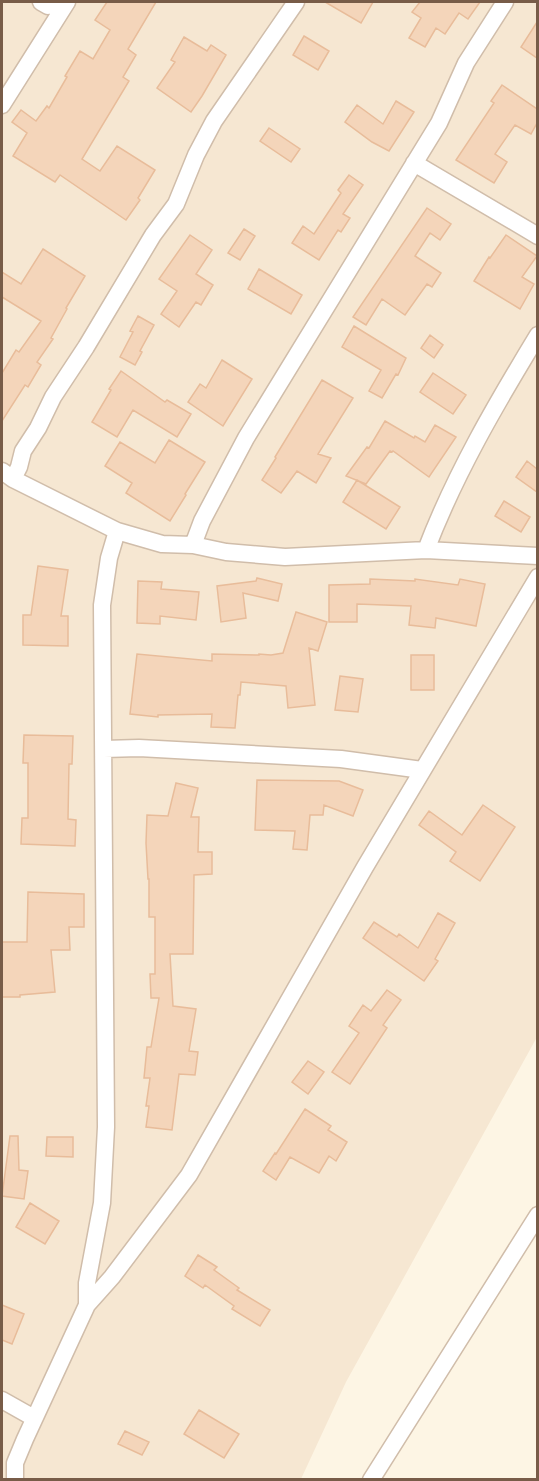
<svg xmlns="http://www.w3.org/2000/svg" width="539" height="1481" font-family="Manrope,sans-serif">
<rect width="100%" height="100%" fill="#fdf5e4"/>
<!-- residential -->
<path fill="#f6e7d2" d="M 2,2 L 537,2 L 537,1037 L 346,1382 L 301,1479 L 2,1480 Z"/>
<!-- building -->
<path fill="#f4d5ba" stroke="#e8bc9a" stroke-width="1.5" d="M 107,2 L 156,2 L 128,49 L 136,55 L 123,77 L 129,81 L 82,159 L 100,171 L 117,146 L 155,170 L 138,198 L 140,200 L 126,220 L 60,175 L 55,182 L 13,156 L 27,133 L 12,122 L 21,110 L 36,121 L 47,106 L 49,108 L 67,77 L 65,76 L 80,51 L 93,59 L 110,30 L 95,20 Z
M 325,2 L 373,2 L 361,23 Z
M 420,2 L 480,2 L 468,19 L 459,13 L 445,34 L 436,28 L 425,47 L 409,38 L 421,18 L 412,12 Z
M 537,22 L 537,58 L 521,47 Z
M 304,36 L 329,51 L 318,70 L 293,55 Z
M 184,37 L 207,51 L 211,45 L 226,55 L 202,96 L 191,112 L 157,88 L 175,62 L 171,60 Z
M 502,85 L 537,109 L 537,123 L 531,134 L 515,125 L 495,154 L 507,162 L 494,183 L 456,160 L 494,103 L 491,101 Z
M 396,101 L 414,112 L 389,151 L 372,142 L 345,122 L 357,105 L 383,124 Z
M 269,128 L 300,149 L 291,162 L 260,141 Z
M 349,175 L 363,185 L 343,214 L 350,218 L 341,232 L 338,230 L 319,260 L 292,243 L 303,226 L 314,234 L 341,193 L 338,190 Z
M 427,208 L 451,224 L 440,240 L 430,233 L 415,256 L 441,273 L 432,287 L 427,284 L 405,315 L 382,299 L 366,325 L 353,317 Z
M 244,229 L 255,236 L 240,260 L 228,253 Z
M 190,235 L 212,250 L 196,274 L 213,285 L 201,305 L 196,302 L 179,327 L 161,314 L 177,291 L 159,279 Z
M 506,235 L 537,256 L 522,277 L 534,284 L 520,309 L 474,281 L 489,257 L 490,258 Z
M 43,249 L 85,276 L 66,308 L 67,309 L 51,338 L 53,339 L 37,362 L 41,365 L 28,387 L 25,385 L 2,421 L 2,373 L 16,350 L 19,352 L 41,321 L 2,297 L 2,272 L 21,284 Z
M 259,269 L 302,295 L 291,314 L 248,289 Z
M 138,316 L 154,325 L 140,351 L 142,352 L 135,365 L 120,357 L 133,332 L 130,331 Z
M 354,326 L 406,358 L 398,375 L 396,374 L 382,398 L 369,391 L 381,370 L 342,347 Z
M 430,335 L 443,345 L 434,358 L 421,348 Z
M 222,360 L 252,379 L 223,426 L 188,402 L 200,384 L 206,388 Z
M 121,371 L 165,402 L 167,400 L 191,414 L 177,437 L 133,410 L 117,437 L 92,422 L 111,390 L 109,389 Z
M 433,373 L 466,395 L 453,414 L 420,392 Z
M 322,380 L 353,398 L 318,454 L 331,458 L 316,483 L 297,471 L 281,493 L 262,480 L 276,458 L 275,457 Z
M 385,421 L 414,438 L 415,436 L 425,442 L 435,425 L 456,437 L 429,477 L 393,451 L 392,452 L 390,451 L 366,484 L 346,476 L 367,447 L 369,448 Z
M 169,440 L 205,462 L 185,494 L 186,495 L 170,521 L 126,493 L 132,483 L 105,466 L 120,442 L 155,463 Z
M 527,461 L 537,469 L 537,492 L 516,477 Z
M 357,480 L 400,507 L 386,529 L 343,502 Z
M 504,501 L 530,517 L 521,532 L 495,516 Z
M 38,566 L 68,570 L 61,616 L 68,616 L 68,646 L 23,645 L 23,615 L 31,615 Z
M 257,578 L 282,584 L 278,601 L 243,593 L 246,618 L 221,622 L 217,586 L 256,581 Z
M 370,579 L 415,581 L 415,579 L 458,585 L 460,579 L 485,584 L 476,626 L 436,618 L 435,628 L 409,625 L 411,606 L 357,604 L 357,622 L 329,622 L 329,585 L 370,584 Z
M 138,581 L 162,582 L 161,589 L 199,592 L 196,620 L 160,616 L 160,624 L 137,623 Z
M 296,612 L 327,622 L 318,651 L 309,648 L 315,705 L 288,708 L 286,686 L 241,682 L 240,695 L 238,695 L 235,728 L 211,727 L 212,714 L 158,715 L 158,717 L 130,714 L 137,654 L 212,661 L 212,654 L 259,655 L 259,654 L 271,655 L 283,653 Z
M 411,655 L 434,655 L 434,690 L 411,690 Z
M 340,676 L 363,679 L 358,712 L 335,710 Z
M 24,735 L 73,736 L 72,764 L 69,764 L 68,819 L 76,820 L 75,846 L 21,844 L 22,818 L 28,818 L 28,763 L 23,763 Z
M 257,780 L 339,781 L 363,790 L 353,816 L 324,805 L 323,815 L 310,815 L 307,850 L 293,849 L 295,831 L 255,830 Z
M 176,783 L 198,788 L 191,817 L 199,817 L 198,852 L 212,852 L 212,874 L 194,875 L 193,954 L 170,954 L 173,1006 L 196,1009 L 189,1051 L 198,1052 L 195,1075 L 179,1074 L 172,1130 L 146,1127 L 149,1106 L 146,1106 L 150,1078 L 144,1078 L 147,1047 L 151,1047 L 159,998 L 151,998 L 150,974 L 155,974 L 155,917 L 149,917 L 149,879 L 148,879 L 146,843 L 147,815 L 168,816 Z
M 483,805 L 515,827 L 480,881 L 450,861 L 456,852 L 419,825 L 429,811 L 462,835 Z
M 28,892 L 84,894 L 84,927 L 69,927 L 70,950 L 51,950 L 55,992 L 20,995 L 20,997 L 2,997 L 2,942 L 27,942 Z
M 438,913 L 455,923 L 435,959 L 438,961 L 424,981 L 363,938 L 374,922 L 397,937 L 399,934 L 418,948 Z
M 387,990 L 401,1000 L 383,1025 L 387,1028 L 350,1084 L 332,1072 L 359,1033 L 349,1026 L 363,1005 L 371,1011 Z
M 308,1061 L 324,1072 L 308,1094 L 292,1082 Z
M 305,1109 L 331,1126 L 328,1130 L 347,1142 L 336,1161 L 329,1156 L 319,1173 L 290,1157 L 276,1180 L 263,1171 L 275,1153 L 276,1154 Z
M 10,1136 L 18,1136 L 19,1170 L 28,1171 L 24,1199 L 2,1196 Z
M 47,1137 L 73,1137 L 73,1157 L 46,1156 Z
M 30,1203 L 59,1221 L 45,1244 L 16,1227 Z
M 198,1255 L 217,1267 L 214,1270 L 239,1288 L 237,1290 L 270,1310 L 260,1326 L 232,1309 L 234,1306 L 205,1285 L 203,1288 L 185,1276 Z
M 2,1305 L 24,1314 L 12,1344 L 2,1340 Z
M 199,1410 L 239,1434 L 224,1458 L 184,1434 Z
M 125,1431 L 149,1442 L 142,1455 L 118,1444 Z"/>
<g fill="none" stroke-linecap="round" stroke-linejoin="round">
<!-- minor casing -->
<g stroke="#d0bdaa" stroke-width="19">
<path id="minor" d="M 41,2 L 48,6 L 60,2
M 2,105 L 67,2
M 414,163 L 538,236
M 2,471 L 13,479 L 117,531 L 109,558 L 102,605 L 106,1127 L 102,1203 L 87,1283 L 87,1305
M 13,479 L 19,467 L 23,451 L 38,428 L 53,397 L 86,347 L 153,235 L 176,204 L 196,155 L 214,121 L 296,2
M 117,531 L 162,544 L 193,545 L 226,552 L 285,557 L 426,550 L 538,556
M 193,545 L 202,521 L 246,438 L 439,123 L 466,63 L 505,2
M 426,550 C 455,474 496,404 538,335
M 104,749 L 139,748 L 341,759 L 422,770
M 2,1400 L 34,1418
M 15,1480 L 15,1463 L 25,1439 L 87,1305 L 112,1277 L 189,1175 L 365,867 L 538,577
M 371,1480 L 538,1215"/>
</g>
<!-- minor -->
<use href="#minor" stroke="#fff" stroke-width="16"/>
</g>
<!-- border -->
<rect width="539" height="1481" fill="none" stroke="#785c48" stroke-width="6"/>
</svg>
